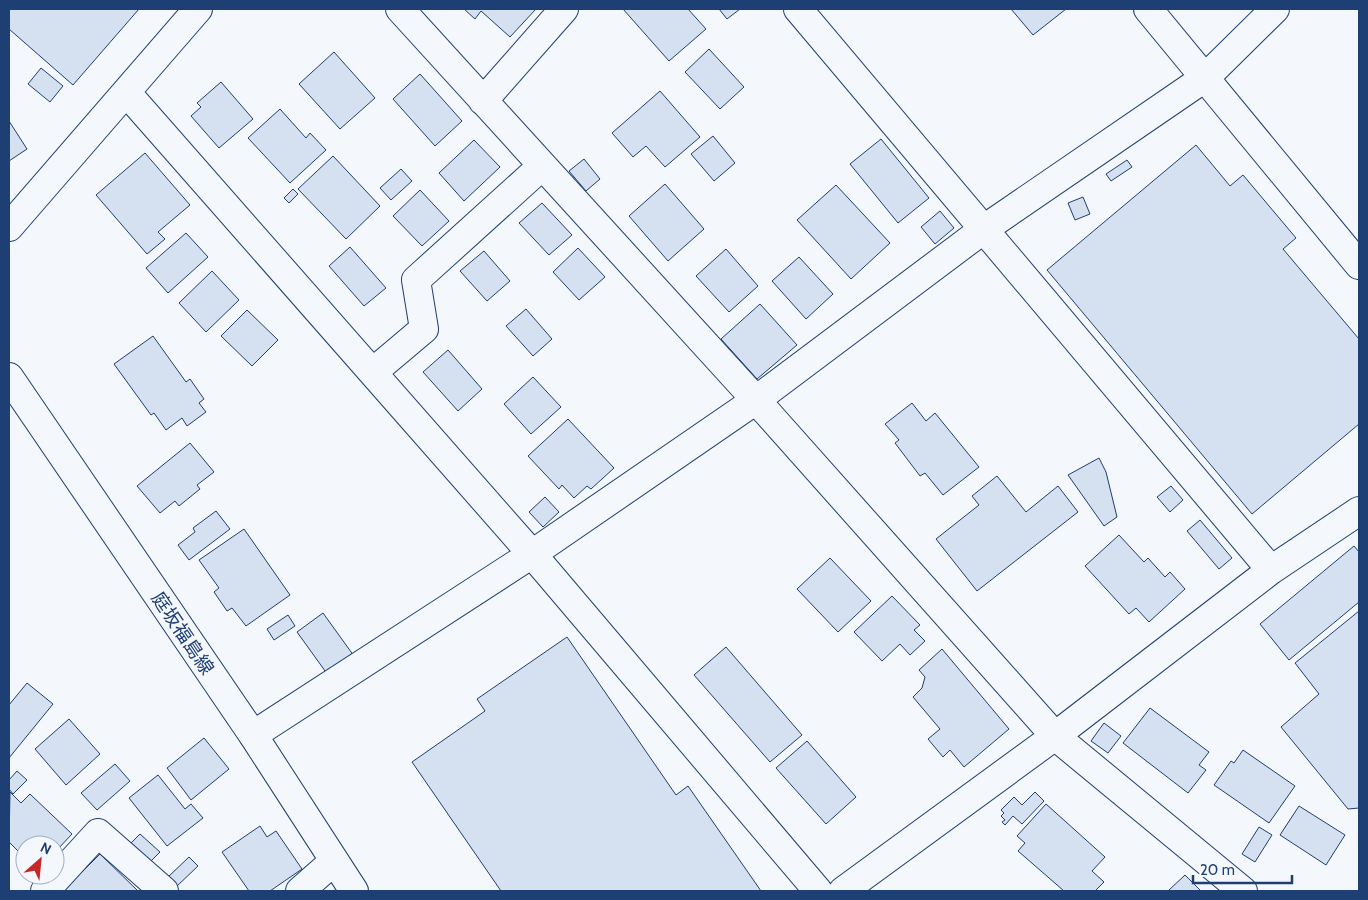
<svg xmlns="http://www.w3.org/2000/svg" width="1368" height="900" font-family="Cabin,'Noto Sans JP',sans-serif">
<rect width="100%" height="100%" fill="#f4f7fb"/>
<!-- building -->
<path fill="#d5e0f0" stroke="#1d3f73" d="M 9,9 L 139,9 L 73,85 L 9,29 Z
M 464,9 L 536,9 L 510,37 L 481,11 L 475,19 Z
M 623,9 L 688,9 L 706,29 L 669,61 Z
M 719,9 L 740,9 L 727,19 Z
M 1011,9 L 1066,9 L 1033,35 Z
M 709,49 L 744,87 L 720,109 L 685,72 Z
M 334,52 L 375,98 L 340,129 L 299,84 Z
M 41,68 L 63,86 L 50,102 L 28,84 Z
M 420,74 L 462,121 L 435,146 L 393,99 Z
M 221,82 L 253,119 L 219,148 L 191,116 L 201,107 L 197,103 Z
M 660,91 L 700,137 L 665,167 L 646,146 L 633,157 L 612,133 Z
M 280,109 L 306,138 L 310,133 L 326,150 L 290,183 L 248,138 Z
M 9,121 L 27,149 L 9,161 Z
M 713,136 L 735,163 L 714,181 L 691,154 Z
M 881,139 L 929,198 L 898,223 L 850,164 Z
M 474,140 L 500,167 L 464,201 L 439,173 Z
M 1196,145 L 1230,186 L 1243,175 L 1296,238 L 1283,249 L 1359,339 L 1359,424 L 1252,514 L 1047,270 Z
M 145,153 L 190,205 L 158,232 L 165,239 L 147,254 L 96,195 Z
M 333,156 L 380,206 L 346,239 L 298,189 Z
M 584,159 L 600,179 L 586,191 L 569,171 Z
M 1127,160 L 1132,167 L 1111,181 L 1106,174 Z
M 401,169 L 412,181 L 391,200 L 380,188 Z
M 665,184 L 704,229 L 668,261 L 629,216 Z
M 836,185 L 890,243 L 851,279 L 797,220 Z
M 293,189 L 298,194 L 289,203 L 284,198 Z
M 420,190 L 449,221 L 422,246 L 393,216 Z
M 1083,197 L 1090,214 L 1075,220 L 1068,203 Z
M 542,203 L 572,235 L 549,255 L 519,223 Z
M 940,211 L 954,228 L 935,244 L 921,227 Z
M 186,233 L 208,257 L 168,293 L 146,268 Z
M 350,247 L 386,288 L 364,306 L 329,266 Z
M 578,248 L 605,277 L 579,300 L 553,272 Z
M 726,249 L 758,286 L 729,312 L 696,276 Z
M 484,251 L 510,281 L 487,301 L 460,271 Z
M 799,257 L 833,294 L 806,319 L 772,281 Z
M 212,271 L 239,300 L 206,332 L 179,303 Z
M 760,304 L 797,345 L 757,379 L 721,339 Z
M 526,309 L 552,339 L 533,356 L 506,326 Z
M 247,310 L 278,340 L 252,366 L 221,336 Z
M 153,336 L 186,382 L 190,379 L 204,399 L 199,403 L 206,412 L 187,426 L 182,418 L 166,430 L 154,413 L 151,415 L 114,364 Z
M 448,350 L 482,389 L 458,411 L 423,372 Z
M 533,377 L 561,407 L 531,434 L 504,404 Z
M 912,403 L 926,421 L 935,413 L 979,467 L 943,495 L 925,473 L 920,476 L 895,443 L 899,440 L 885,424 Z
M 568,419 L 614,468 L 591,489 L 587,486 L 574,498 L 562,485 L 559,489 L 528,456 Z
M 190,443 L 214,472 L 197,485 L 200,489 L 179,506 L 175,501 L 160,513 L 137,486 Z
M 1099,458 L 1106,472 L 1117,517 L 1104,526 L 1068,475 Z
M 997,476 L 1026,512 L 1058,486 L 1078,512 L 977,591 L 936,539 L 979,505 L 972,496 Z
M 1171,486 L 1183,500 L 1170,512 L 1157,497 Z
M 545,497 L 559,512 L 543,527 L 529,512 Z
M 216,511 L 230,529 L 189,560 L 178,545 L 195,532 L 193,528 Z
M 1200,520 L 1232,558 L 1219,569 L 1187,531 Z
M 244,529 L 290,595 L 246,626 L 232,608 L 227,611 L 214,592 L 219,588 L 199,560 Z
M 1119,535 L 1144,562 L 1148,558 L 1165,577 L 1170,572 L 1185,589 L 1149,622 L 1136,608 L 1129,614 L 1085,566 Z
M 1354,546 L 1359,552 L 1359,602 L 1289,660 L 1260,624 Z
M 830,558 L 871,601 L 838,632 L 797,589 Z
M 892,596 L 920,625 L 914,630 L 925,641 L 910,655 L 900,644 L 882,661 L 854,632 Z
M 1359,611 L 1359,808 L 1348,809 L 1281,727 L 1319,694 L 1295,663 Z
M 323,613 L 354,656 L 328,675 L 297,632 Z
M 288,615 L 295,626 L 274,640 L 267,629 Z
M 567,637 L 676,795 L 688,786 L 761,891 L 501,891 L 412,762 L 485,711 L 477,699 Z
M 726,647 L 802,735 L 770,762 L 694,675 Z
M 942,649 L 1009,729 L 964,767 L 950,750 L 943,757 L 928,739 L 940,729 L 913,697 L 922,688 L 925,677 L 919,670 Z
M 27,683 L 53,704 L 9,758 L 9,705 Z
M 1150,708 L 1209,752 L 1199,765 L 1206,770 L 1188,793 L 1123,743 Z
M 69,719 L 100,754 L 66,785 L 35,749 Z
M 1104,723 L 1121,736 L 1108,753 L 1091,741 Z
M 204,738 L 229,769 L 191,800 L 167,768 Z
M 807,741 L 856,797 L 826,824 L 776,768 Z
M 1243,750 L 1295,786 L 1269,823 L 1214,785 L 1231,761 L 1234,763 Z
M 115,764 L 130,781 L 97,810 L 81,793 Z
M 17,771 L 27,780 L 13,794 L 9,789 L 9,780 Z
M 158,775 L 185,809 L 191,804 L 203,818 L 167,846 L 129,798 Z
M 10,792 L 21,803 L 30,794 L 72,834 L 56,851 L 55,845 L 25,845 L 25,858 L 9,842 Z
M 1035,792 L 1044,801 L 1022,824 L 1013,816 L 1005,825 L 1002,822 L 1005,820 L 1001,816 L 1004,813 L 1001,810 L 1014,797 L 1022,805 Z
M 1046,804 L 1105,857 L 1092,871 L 1104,882 L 1095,891 L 1064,891 L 1018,851 L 1025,843 L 1017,836 Z
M 1299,806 L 1345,835 L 1326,865 L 1280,835 Z
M 260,826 L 267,837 L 276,831 L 302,869 L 270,891 L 249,891 L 222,852 Z
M 1259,827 L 1272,835 L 1255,862 L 1242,854 Z
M 140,834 L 160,852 L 150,862 L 130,844 Z
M 100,854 L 138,891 L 67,891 L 65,889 Z
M 189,857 L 198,866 L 175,888 L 167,878 Z
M 1185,875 L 1201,891 L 1168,891 Z"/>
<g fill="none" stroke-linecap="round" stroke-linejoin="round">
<!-- minor casing -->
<g stroke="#1d3f73" stroke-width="30">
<path id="minor" d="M 400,9 L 756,400 L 1055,736 L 1243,891
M 798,9 L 1271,570
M 1148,9 L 1359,265
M 126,92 L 532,554 L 818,891
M 483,101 L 564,9
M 9,227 L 198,9
M 373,372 L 424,329 L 416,280 L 542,166
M 253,735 L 532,554 L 756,400 L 984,229 L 1206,77 L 1275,9
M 45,891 L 98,833 L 164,891
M 300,891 L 334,861
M 843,891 L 1055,736 L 1271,570 L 1359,511"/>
</g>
<!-- secondary casing -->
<g stroke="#1d3f73" stroke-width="30">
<path id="secondary" d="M 9,377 L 253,735 L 354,891"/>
</g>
<!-- minor -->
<use href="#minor" stroke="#f4f7fb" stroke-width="28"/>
<!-- secondary -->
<use href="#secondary" stroke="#f4f7fb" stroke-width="28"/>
</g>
<g text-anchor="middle" stroke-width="4" stroke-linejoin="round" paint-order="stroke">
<!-- street labels -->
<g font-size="19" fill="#1d3f73" stroke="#f4f7fb">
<text transform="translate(183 633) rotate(56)" y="7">庭坂福島線</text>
</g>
</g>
<!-- border -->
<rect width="1368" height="900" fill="none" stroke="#1d3f73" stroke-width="20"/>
<!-- north arrow -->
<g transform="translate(40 860) rotate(27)"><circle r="24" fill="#f4f7fb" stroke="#9eadc5"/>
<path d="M0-4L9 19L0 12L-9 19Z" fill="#c62828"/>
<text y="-8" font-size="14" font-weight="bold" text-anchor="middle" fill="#1d3f73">N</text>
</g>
<!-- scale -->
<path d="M1193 875v8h99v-8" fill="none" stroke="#1d3f73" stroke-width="2.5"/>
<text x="1200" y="875" font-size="15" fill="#1d3f73" stroke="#f4f7fb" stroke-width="4" paint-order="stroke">20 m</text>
</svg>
